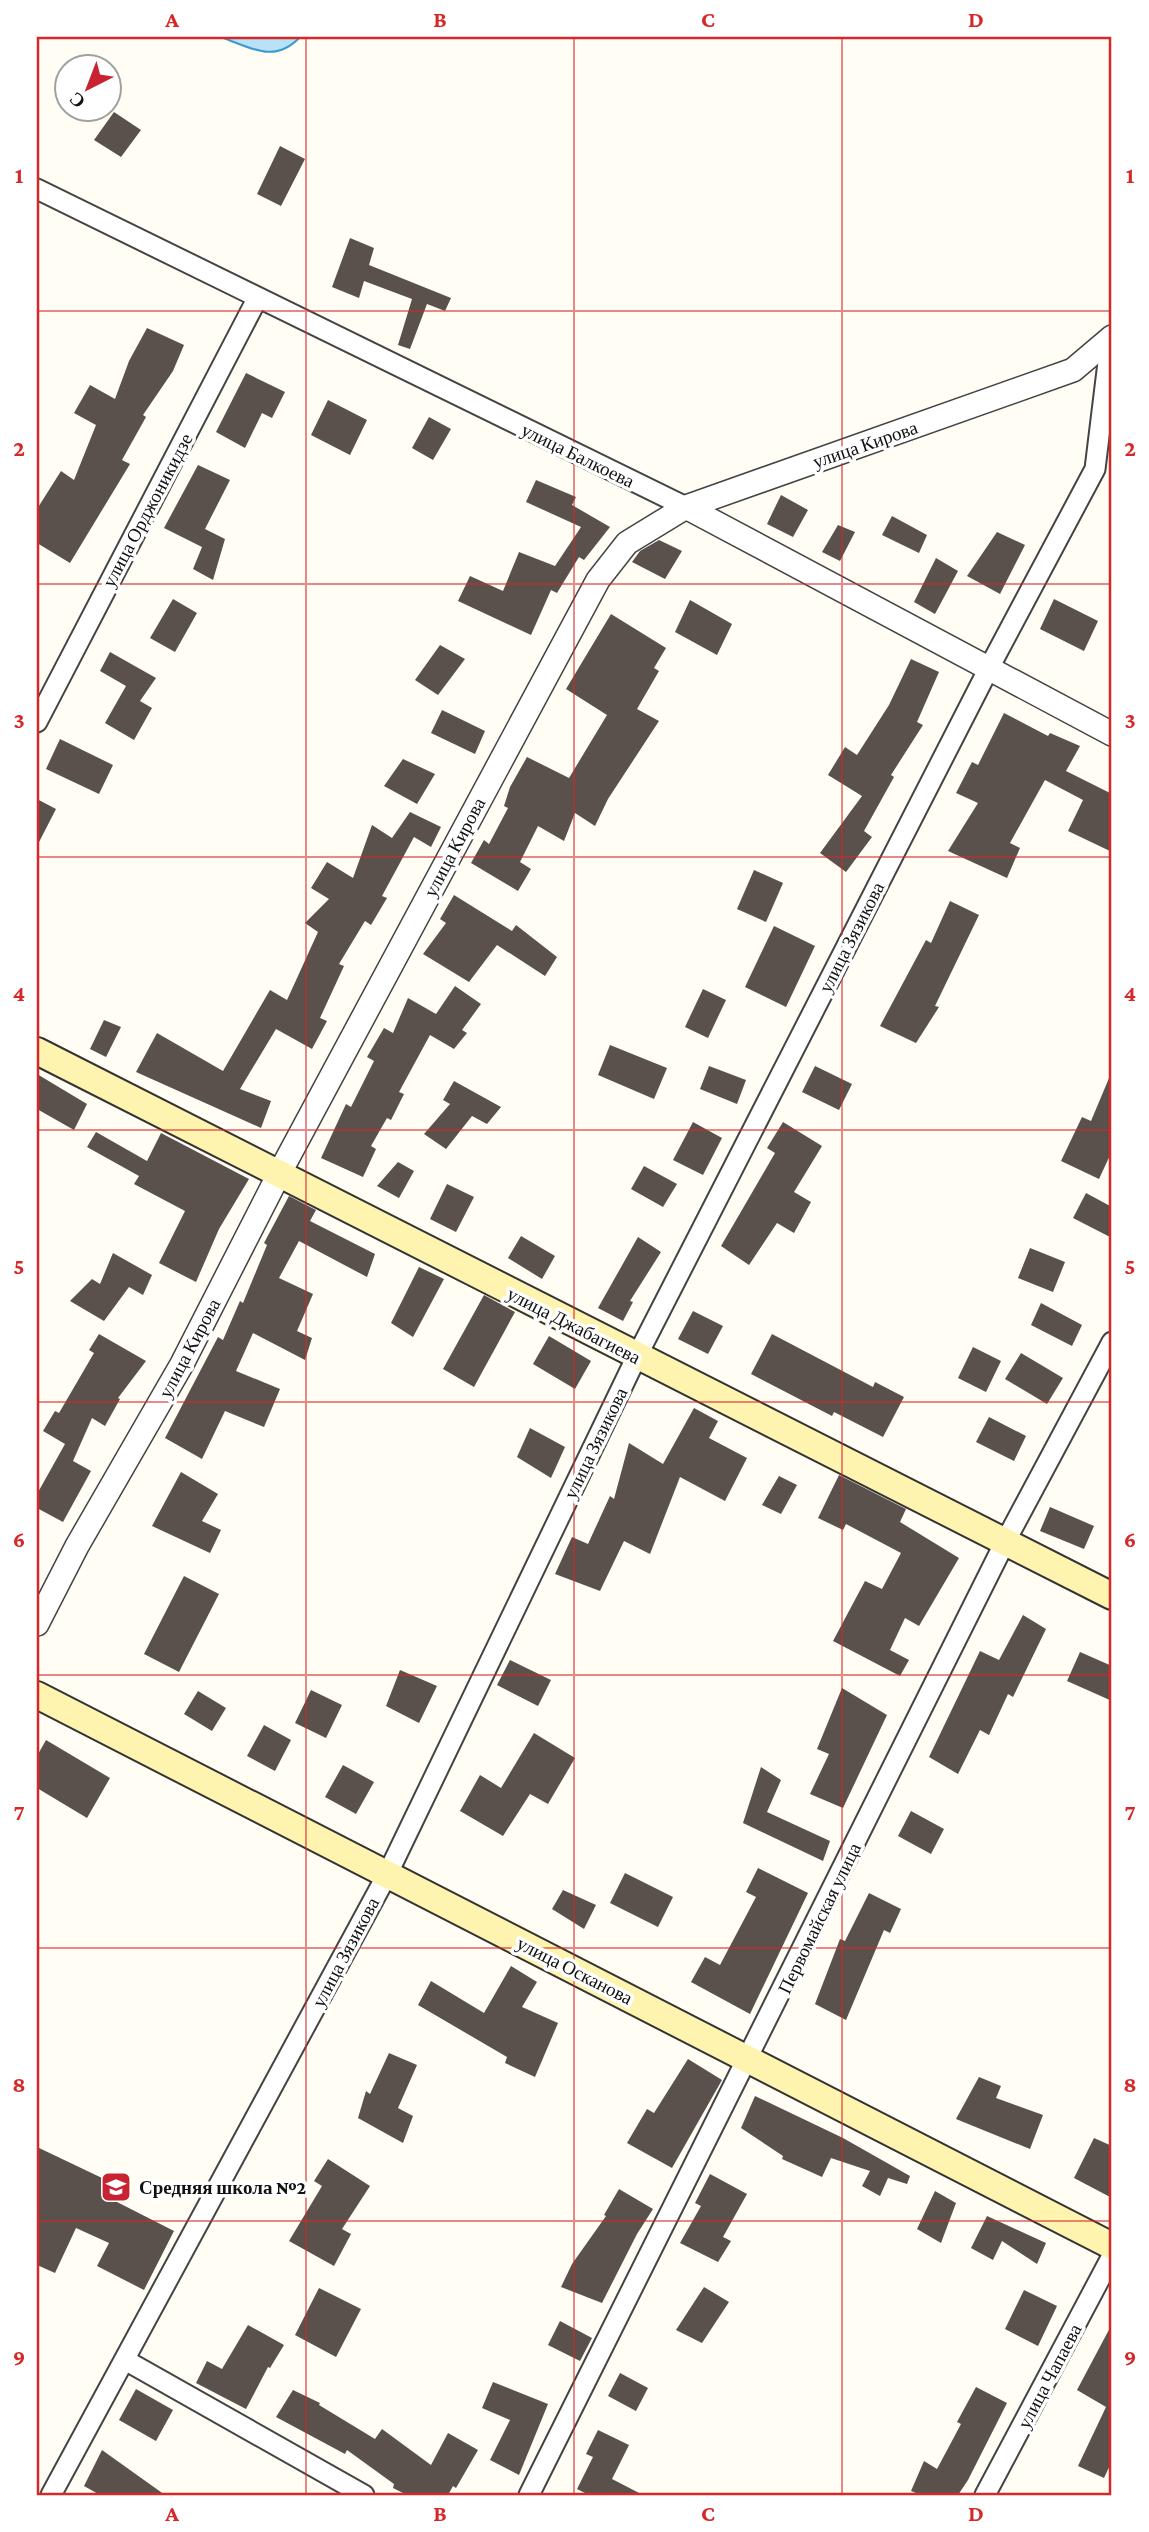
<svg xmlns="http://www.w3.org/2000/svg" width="1149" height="2532" font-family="'Crimson Pro',serif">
<rect width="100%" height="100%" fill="#fffdf4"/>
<!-- water -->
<path fill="#b7e2f8" stroke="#3c9ad2" stroke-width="2" d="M 221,37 L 300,37 C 275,64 251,48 221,37 Z"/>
<!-- building -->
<path fill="#5a514c" d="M 114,112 L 141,130 L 121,157 L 94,140 Z
M 280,146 L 305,159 L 281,206 L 257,194 Z
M 350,238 L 374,248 L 369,265 L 451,298 L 445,311 L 427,304 L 410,349 L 398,345 L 412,299 L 364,281 L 359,298 L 332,287 Z
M 147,328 L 184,345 L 173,371 L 143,415 L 146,417 L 122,460 L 130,464 L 70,563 L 37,543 L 37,509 L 61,471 L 74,480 L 96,425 L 74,413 L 90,385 L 115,399 L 129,361 Z
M 246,373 L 285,392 L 272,418 L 262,413 L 245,448 L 216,432 Z
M 328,400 L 367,420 L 350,455 L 311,435 Z
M 429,417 L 451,429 L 433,460 L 412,448 Z
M 198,465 L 230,480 L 205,529 L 225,539 L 213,580 L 193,569 L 202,547 L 164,528 Z
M 536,480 L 576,497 L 572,505 L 610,527 L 584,560 L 579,557 L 557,593 L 551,590 L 531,635 L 458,601 L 470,576 L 503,591 L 519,552 L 555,566 L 581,527 L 526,502 Z
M 781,495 L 808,510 L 793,537 L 767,524 Z
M 892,516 L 927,535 L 919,553 L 882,535 Z
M 838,525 L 855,532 L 840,561 L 822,552 Z
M 997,532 L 1025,545 L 1000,594 L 967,576 Z
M 659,540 L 682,551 L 665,579 L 632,562 L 640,551 Z
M 936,558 L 958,571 L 935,614 L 914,602 Z
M 173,599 L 197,613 L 175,652 L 150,638 Z
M 1054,599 L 1098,621 L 1084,651 L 1040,629 Z
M 690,600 L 732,624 L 717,655 L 675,632 Z
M 611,614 L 666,648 L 654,668 L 659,671 L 637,709 L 659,721 L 608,799 L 595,826 L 575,813 L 564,841 L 538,826 L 520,862 L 531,869 L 518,891 L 471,863 L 484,840 L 489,844 L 508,808 L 504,806 L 510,787 L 527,757 L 569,778 L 607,715 L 566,689 Z
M 440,645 L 465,659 L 438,695 L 415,680 Z
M 110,652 L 156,678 L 140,701 L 152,708 L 134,740 L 105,723 L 126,686 L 100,671 Z
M 911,659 L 939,672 L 917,722 L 923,725 L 891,775 L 894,777 L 864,831 L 872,837 L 846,872 L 820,853 L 862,796 L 828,775 L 845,747 L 857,755 L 889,705 Z
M 442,710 L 485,731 L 475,754 L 431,733 Z
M 1004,713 L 1048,736 L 1050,733 L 1080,746 L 1066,771 L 1112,794 L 1112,852 L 1068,831 L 1083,800 L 1045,780 L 1010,843 L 1020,848 L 1007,878 L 948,851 L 978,803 L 956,793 L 972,762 L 978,765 Z
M 60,739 L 113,765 L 99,794 L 46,769 Z
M 403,759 L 435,774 L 417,804 L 384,786 Z
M 37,799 L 56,809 L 37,846 Z
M 410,812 L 441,827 L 431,847 L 414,837 L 382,896 L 387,898 L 371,925 L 365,921 L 339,964 L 344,966 L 320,1018 L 327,1021 L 312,1049 L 276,1029 L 240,1089 L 271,1101 L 261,1128 L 136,1072 L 157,1033 L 223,1071 L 270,990 L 287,1000 L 318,932 L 305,923 L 329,899 L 311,888 L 327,862 L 353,878 L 372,825 L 392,838 Z
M 754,870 L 783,883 L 766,922 L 737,909 Z
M 454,895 L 512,931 L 516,925 L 557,957 L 545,976 L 497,945 L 469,982 L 423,954 L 446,923 L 440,919 Z
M 950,901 L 979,915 L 935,1006 L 939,1007 L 916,1043 L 880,1026 L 926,940 L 931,943 Z
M 774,926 L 815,946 L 786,1007 L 745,987 Z
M 455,986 L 481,1004 L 462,1030 L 467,1033 L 454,1049 L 430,1035 L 399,1092 L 404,1094 L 391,1120 L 387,1118 L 371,1146 L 376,1149 L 363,1177 L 321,1158 L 346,1104 L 351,1107 L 374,1061 L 367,1057 L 384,1028 L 393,1033 L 408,998 L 436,1014 Z
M 703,989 L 726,1000 L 708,1038 L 685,1027 Z
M 104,1020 L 121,1027 L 106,1057 L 90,1049 Z
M 610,1045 L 667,1068 L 654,1099 L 598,1075 Z
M 709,1066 L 746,1080 L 737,1104 L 700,1089 Z
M 815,1066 L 852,1084 L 839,1110 L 802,1092 Z
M 1112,1071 L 1112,1151 L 1099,1179 L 1061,1161 L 1082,1117 L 1091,1121 Z
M 37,1074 L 87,1104 L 74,1130 L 37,1109 Z
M 454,1081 L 501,1107 L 487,1124 L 472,1116 L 446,1149 L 424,1134 L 450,1104 L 443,1100 Z
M 693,1122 L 722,1138 L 703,1175 L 673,1160 Z
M 783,1122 L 822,1146 L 794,1192 L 811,1202 L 794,1233 L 777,1223 L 749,1265 L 721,1246 L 775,1153 L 767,1148 Z
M 96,1132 L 147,1161 L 161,1133 L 249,1179 L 219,1229 L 196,1282 L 159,1263 L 185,1211 L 134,1184 L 139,1176 L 87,1147 Z
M 398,1162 L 414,1171 L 399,1198 L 377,1186 Z
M 644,1166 L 677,1184 L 663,1207 L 631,1189 Z
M 447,1184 L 474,1197 L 456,1232 L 430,1219 Z
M 1086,1193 L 1112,1207 L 1112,1238 L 1073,1218 Z
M 289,1196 L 316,1210 L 310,1221 L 375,1254 L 367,1277 L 299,1241 L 279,1278 L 313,1294 L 297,1331 L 312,1338 L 305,1360 L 253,1333 L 236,1371 L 280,1389 L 264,1427 L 225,1411 L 202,1459 L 165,1438 L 218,1337 L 223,1340 L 240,1301 L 243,1303 L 267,1245 L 264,1243 Z
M 521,1236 L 555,1256 L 542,1279 L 508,1258 Z
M 638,1237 L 661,1252 L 630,1301 L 633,1302 L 623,1321 L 598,1308 Z
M 1030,1248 L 1065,1262 L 1053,1292 L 1018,1278 Z
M 113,1253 L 152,1275 L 143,1295 L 129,1287 L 104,1321 L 70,1301 L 92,1279 L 100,1284 Z
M 419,1267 L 444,1279 L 413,1337 L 391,1323 Z
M 484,1295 L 515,1312 L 474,1387 L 443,1369 Z
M 1041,1303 L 1082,1325 L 1072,1346 L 1031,1325 Z
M 693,1311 L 723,1326 L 708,1354 L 678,1339 Z
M 99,1334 L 146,1361 L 118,1398 L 120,1399 L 105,1426 L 92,1418 L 73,1461 L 91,1471 L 63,1522 L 37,1508 L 37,1494 L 65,1444 L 43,1431 L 55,1411 L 59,1413 L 94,1353 L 89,1350 Z
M 772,1334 L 873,1387 L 875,1382 L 904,1397 L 883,1437 L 834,1412 L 832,1416 L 751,1374 Z
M 549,1336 L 591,1361 L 575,1389 L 533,1364 Z
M 973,1347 L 1001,1361 L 986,1392 L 958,1378 Z
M 1021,1353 L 1063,1378 L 1047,1404 L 1005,1379 Z
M 694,1408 L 718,1421 L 709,1438 L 747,1458 L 725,1501 L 680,1477 L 650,1554 L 624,1541 L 600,1591 L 555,1574 L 572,1537 L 588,1544 L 610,1496 L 614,1499 L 629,1443 L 663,1464 Z
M 989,1417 L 1026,1436 L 1014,1461 L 976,1442 Z
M 530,1428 L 565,1447 L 551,1478 L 517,1457 Z
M 181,1472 L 218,1494 L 202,1521 L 221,1530 L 210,1553 L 152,1526 Z
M 839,1475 L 906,1509 L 900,1522 L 959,1558 L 919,1626 L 905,1618 L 890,1650 L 909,1660 L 900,1676 L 833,1641 L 865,1581 L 882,1589 L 901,1553 L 846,1524 L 843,1530 L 818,1518 Z
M 779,1476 L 797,1485 L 781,1514 L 762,1505 Z
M 1050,1507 L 1094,1526 L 1084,1549 L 1040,1531 Z
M 184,1576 L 219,1594 L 179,1672 L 144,1654 Z
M 1023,1615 L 1046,1629 L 1013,1697 L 1008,1694 L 989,1735 L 980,1730 L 958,1774 L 929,1757 L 980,1651 L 999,1660 Z
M 1080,1652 L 1112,1666 L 1112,1701 L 1067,1681 Z
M 510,1660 L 551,1680 L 538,1706 L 497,1685 Z
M 400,1670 L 437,1686 L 419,1723 L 386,1706 Z
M 842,1688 L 887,1715 L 843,1808 L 810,1794 L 829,1754 L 817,1749 Z
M 311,1690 L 342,1705 L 326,1738 L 295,1723 Z
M 198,1691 L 226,1708 L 212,1731 L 184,1714 Z
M 264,1725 L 291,1740 L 275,1771 L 247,1756 Z
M 534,1733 L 575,1758 L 548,1804 L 530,1794 L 503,1836 L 460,1811 L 480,1775 L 501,1788 Z
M 46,1740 L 110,1778 L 87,1818 L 37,1788 L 37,1756 Z
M 343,1765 L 374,1782 L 356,1814 L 325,1797 Z
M 761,1767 L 781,1780 L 767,1812 L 830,1841 L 823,1861 L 743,1823 Z
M 911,1811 L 944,1829 L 931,1854 L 898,1836 Z
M 758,1868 L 808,1893 L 750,2014 L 691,1982 L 705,1957 L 720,1965 L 756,1897 L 746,1892 Z
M 625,1873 L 673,1897 L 658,1927 L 610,1903 Z
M 563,1890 L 596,1905 L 584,1929 L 552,1909 Z
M 869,1893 L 901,1909 L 890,1933 L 884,1930 L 846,2020 L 815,2004 L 840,1939 L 845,1941 Z
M 511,1966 L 537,1982 L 522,2007 L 558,2023 L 535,2077 L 505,2063 L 507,2057 L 418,2005 L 431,1981 L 484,2013 Z
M 389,2053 L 417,2065 L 398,2108 L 413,2116 L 403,2143 L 358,2118 L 366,2091 L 370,2094 Z
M 688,2059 L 722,2080 L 672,2168 L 627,2143 L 647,2109 L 654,2113 Z
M 979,2077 L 1001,2086 L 996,2098 L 1043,2115 L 1030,2149 L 956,2119 Z
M 755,2096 L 843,2138 L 910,2176 L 907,2184 L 888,2178 L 880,2196 L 862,2186 L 870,2171 L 831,2158 L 822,2177 L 782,2159 L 783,2156 L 741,2128 Z
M 1094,2138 L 1112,2146 L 1112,2198 L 1074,2178 Z
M 37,2147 L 123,2188 L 117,2202 L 174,2231 L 144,2290 L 97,2266 L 109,2243 L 76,2228 L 55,2273 L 37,2265 Z
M 328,2159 L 370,2186 L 342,2229 L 351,2234 L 334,2266 L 289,2241 L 322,2186 L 314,2181 Z
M 710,2174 L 747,2194 L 723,2237 L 731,2241 L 718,2262 L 680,2243 L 701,2206 L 695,2203 Z
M 619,2189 L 653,2209 L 637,2234 L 602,2303 L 561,2287 L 572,2264 L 606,2216 L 604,2215 Z
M 935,2191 L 956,2203 L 941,2243 L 917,2229 Z
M 987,2216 L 1046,2243 L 1037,2264 L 1002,2241 L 993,2260 L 971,2248 Z
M 704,2287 L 729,2302 L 702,2343 L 676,2330 Z
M 319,2288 L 361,2309 L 336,2357 L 295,2335 Z
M 1024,2290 L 1057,2306 L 1038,2346 L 1005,2329 Z
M 560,2321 L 592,2338 L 580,2361 L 548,2345 Z
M 1112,2324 L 1112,2461 L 1104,2478 L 1078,2466 L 1106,2407 L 1077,2390 Z
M 248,2325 L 284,2345 L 270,2368 L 268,2367 L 246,2409 L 196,2383 L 207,2361 L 222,2369 Z
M 620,2373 L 648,2388 L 636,2411 L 608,2396 Z
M 493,2382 L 548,2404 L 519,2475 L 490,2460 L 510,2420 L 482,2408 Z
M 976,2387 L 1007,2403 L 968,2480 L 958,2495 L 921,2495 L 911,2491 L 924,2461 L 937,2469 L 961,2424 L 957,2422 Z
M 136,2389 L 173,2410 L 156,2441 L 119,2420 Z
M 293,2390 L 320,2403 L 319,2405 L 375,2439 L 382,2429 L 431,2465 L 448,2433 L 478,2450 L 456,2488 L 453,2486 L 448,2495 L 407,2495 L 393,2488 L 394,2484 L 347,2450 L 345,2454 L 276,2417 Z
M 598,2430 L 629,2445 L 612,2479 L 643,2495 L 589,2495 L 577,2489 L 593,2457 L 586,2454 Z
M 102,2450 L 165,2495 L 100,2495 L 84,2486 Z"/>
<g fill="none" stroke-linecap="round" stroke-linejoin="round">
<!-- minor casing -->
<g stroke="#444" stroke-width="23">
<path id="minor" d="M 37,189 L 686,507
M 37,722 L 257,299
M 125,2360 L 364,2495
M 51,2495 L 388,1873 L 637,1356 L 989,668 L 1095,469 L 1111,338
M 529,2495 L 1005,1542 L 1112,1342
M 985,2495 L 1112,2256"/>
</g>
<!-- tertiary casing -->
<g stroke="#444" stroke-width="26">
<path id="tertiary" d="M 686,507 L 1112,734
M 37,1624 L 77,1546 L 182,1364 L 279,1174 L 598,580 L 627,543 L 686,507 L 1073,370 L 1112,337"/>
</g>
<!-- secondary casing -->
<g stroke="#333" stroke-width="30">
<path id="secondary" d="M 37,1051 L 1112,1596
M 37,1695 L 1112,2246"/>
</g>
<!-- minor -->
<use href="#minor" stroke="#fff" stroke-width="19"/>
<!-- tertiary -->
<use href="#tertiary" stroke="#fff" stroke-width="23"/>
<!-- secondary -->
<use href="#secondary" stroke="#fff4af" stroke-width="26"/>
</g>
<!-- grid -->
<path fill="none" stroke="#d62828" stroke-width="2" stroke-opacity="0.55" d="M 306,37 L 306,2495M 574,37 L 574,2495M 842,37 L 842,2495M 37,311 L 1112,311M 37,584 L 1112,584M 37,857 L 1112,857M 37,1130 L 1112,1130M 37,1402 L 1112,1402M 37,1675 L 1112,1675M 37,1948 L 1112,1948M 37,2221 L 1112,2221"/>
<!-- icons -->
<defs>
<g id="school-square" transform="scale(1.575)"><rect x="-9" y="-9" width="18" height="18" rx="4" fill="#c72330" stroke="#fff"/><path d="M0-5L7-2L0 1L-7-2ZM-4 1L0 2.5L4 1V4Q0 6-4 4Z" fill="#fff"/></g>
</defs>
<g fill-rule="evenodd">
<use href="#school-square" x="116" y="2187"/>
</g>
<g text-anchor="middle" stroke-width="7" stroke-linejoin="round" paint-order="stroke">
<!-- street labels -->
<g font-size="19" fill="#111" stroke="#fff">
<text transform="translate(865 444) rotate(-19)" y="7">улица Кирова</text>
<text transform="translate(578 455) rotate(26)" y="7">улица Балкоева</text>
<text transform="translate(147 510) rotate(-62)" y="7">улица Орджоникидзе</text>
<text transform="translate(454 847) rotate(-62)" y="7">улица Кирова</text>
<text transform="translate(851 937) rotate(-63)" y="7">улица Зязикова</text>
<text transform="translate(574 1325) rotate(27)" y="7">улица Джабагиева</text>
<text transform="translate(189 1348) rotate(-62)" y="7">улица Кирова</text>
<text transform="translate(595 1443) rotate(-64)" y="7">улица Зязикова</text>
<text transform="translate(819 1918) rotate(-64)" y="7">Первомайская улица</text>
<text transform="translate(345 1952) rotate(-62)" y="7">улица Зязикова</text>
<text transform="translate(575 1970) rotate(27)" y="7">улица Осканова</text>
<text transform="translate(1049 2376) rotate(-62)" y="7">улица Чапаева</text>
</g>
<!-- poi labels -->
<g font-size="19" font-weight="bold" fill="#111" stroke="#fff" text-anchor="start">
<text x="139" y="2194">Средняя школа №2</text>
</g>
</g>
<!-- border -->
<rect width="1149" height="2532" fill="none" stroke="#ffffff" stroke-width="77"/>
<!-- north arrow -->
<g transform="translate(88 88) rotate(222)"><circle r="33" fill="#ffffff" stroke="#a0a0a0" stroke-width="2"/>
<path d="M0-5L12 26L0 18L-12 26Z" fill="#c72330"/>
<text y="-10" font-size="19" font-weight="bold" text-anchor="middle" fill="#111111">С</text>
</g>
<rect x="38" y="38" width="1072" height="2456" fill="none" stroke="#d62828" stroke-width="2.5"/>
<g font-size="23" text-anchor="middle" font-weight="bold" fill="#d62828">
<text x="172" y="27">A</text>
<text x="440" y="27">B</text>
<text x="708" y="27">C</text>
<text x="976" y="27">D</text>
<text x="19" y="183">1</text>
<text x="1130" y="183">1</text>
<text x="19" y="456">2</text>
<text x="1130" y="456">2</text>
<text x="19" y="728">3</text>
<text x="1130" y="728">3</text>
<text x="19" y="1001">4</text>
<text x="1130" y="1001">4</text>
<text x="19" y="1274">5</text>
<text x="1130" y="1274">5</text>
<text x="19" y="1547">6</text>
<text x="1130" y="1547">6</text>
<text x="19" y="1820">7</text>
<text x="1130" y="1820">7</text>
<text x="19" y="2092">8</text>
<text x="1130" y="2092">8</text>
<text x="19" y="2365">9</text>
<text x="1130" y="2365">9</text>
<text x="172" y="2521">A</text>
<text x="440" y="2521">B</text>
<text x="708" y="2521">C</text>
<text x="976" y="2521">D</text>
</g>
</svg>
